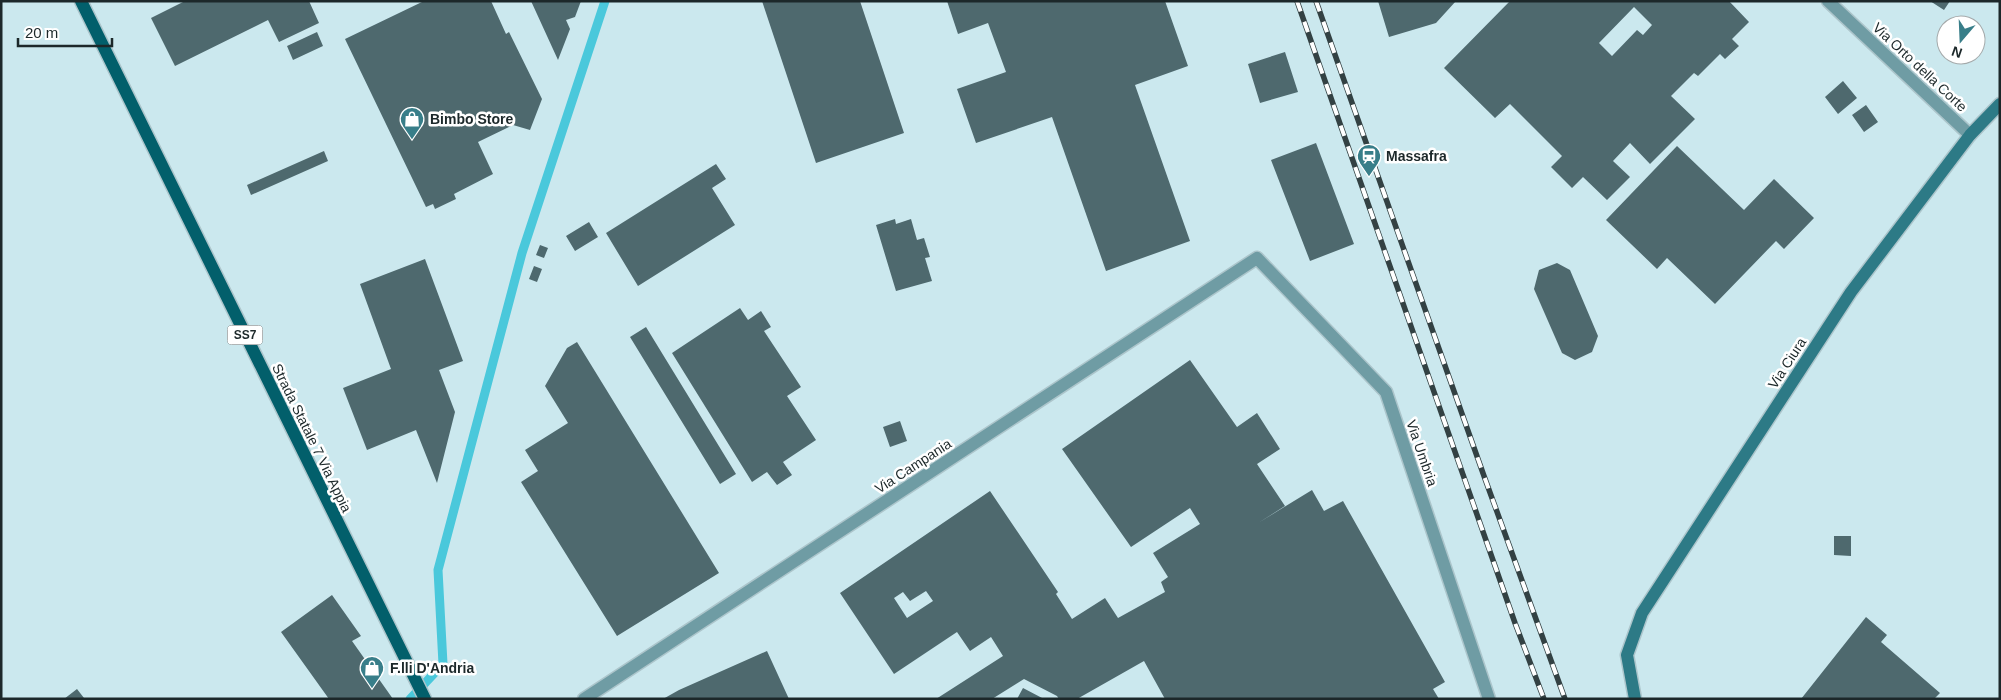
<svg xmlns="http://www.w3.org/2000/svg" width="2001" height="700" font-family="Arial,sans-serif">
<rect width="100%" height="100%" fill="#cbe8ee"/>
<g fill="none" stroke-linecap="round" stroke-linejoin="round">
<!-- stream -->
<path stroke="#4ac8db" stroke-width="9" d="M 410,699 L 443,664 L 438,570 L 522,253 L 605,1"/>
</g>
<!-- building -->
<path fill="#4e696e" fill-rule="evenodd" d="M 185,1 L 309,1 L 319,23 L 279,42 L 268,20 L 175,66 L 151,18 Z
M 424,1 L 491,1 L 506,34 L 509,32 L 542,99 L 530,130 L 513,125 L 478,142 L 493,174 L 454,194 L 456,199 L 435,209 L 433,204 L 426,207 L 345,39 Z
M 531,1 L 581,1 L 575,17 L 566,20 L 570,29 L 558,60 Z
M 762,1 L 860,1 L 904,133 L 816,163 Z
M 947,1 L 1165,1 L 1188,66 L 1135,85 L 1190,241 L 1106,271 L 1052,117 L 976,143 L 957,89 L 1006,72 L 988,23 L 958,34 Z
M 1378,1 L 1456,1 L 1436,23 L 1389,37 Z
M 1510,1 L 1729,1 L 1749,22 L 1732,39 L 1739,46 L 1725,59 L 1720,54 L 1698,76 L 1694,73 L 1671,96 L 1695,119 L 1650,164 L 1630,143 L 1613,161 L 1630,177 L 1607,200 L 1583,177 L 1572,188 L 1551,167 L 1562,156 L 1510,104 L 1495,118 L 1444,68 ZM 1634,7 L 1652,25 L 1643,35 L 1637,30 L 1612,56 L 1599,43 Z
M 1930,1 L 1950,1 L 1944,10 Z
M 317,32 L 323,46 L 293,60 L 287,46 Z
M 1285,52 L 1298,92 L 1260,103 L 1248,64 Z
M 1843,81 L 1857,98 L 1838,114 L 1825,97 Z
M 1866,105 L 1878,122 L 1864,132 L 1852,115 Z
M 1316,143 L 1354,244 L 1310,261 L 1271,160 Z
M 1677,146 L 1744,210 L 1774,179 L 1814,218 L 1784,249 L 1776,241 L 1715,304 L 1667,258 L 1657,269 L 1606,220 Z
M 324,151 L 328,161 L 251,195 L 247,185 Z
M 716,164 L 726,179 L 712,188 L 735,225 L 638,286 L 606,233 Z
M 895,219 L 896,224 L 911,219 L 917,240 L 924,238 L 930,257 L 925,258 L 932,281 L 896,291 L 876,225 Z
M 589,222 L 598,237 L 575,251 L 566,236 Z
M 540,245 L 548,248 L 544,258 L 536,255 Z
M 425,259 L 463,361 L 439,370 L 455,412 L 437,483 L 416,430 L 367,450 L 343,388 L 391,369 L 360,284 Z
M 1557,263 L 1570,270 L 1598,336 L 1592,352 L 1575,360 L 1562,353 L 1534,289 L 1539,270 Z
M 534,266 L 542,269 L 537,282 L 529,279 Z
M 740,308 L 748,320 L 761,311 L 771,327 L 764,331 L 801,387 L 787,396 L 816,440 L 783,462 L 792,475 L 777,485 L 767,472 L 752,482 L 672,353 Z
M 646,327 L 736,474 L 720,484 L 630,337 Z
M 577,342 L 719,573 L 617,636 L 521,482 L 538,471 L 525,450 L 568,423 L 545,386 L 567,348 Z
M 1190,360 L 1237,427 L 1257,413 L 1280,449 L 1257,464 L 1285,506 L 1258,523 L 1312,490 L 1324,511 L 1343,501 L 1445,682 L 1433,689 L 1439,699 L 1165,699 L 1144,661 L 1077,699 L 1059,699 L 1057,696 L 1024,679 L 992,699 L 936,699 L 1003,656 L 991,637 L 970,651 L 957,632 L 894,674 L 840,593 L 990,491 L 1058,592 L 1056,594 L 1072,619 L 1105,598 L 1118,618 L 1165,592 L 1161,582 L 1168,577 L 1153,553 L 1200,524 L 1190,508 L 1131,547 L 1062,449 ZM 926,591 L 933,601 L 907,618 L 894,598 L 903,592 L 910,601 Z
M 900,421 L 907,441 L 890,447 L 883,427 Z
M 1834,536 L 1851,536 L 1851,556 L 1834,555 Z
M 332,595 L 361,636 L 352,641 L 393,699 L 329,699 L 281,632 Z
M 1866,617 L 1887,635 L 1881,642 L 1940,693 L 1934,699 L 1801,699 Z
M 767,651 L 789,699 L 663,699 L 679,690 Z
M 1023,688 L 1044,699 L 1017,699 Z
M 77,689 L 84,698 L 64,699 Z"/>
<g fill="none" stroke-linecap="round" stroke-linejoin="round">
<!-- minor casing -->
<g stroke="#acc5cb" stroke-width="15">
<path id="minor" d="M 1828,1 L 1970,135
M 584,699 L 1257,258 L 1386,392 L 1489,699"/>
</g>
<!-- secondary casing -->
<g stroke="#acc5cb" stroke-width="15">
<path id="secondary" d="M 1635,699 L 1627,655 L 1642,613 L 1851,292 L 1970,135 L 2000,104"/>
</g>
<!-- primary casing -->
<g stroke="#acc5cb" stroke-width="15">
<path id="primary" d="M 81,1 L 425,699"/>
</g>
<!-- minor -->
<use href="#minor" stroke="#6f9ca4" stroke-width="12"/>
<!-- secondary -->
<use href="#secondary" stroke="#2d7a86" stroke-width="12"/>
<!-- primary -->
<use href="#primary" stroke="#025f6b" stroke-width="12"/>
<!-- rail casing -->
<g stroke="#334143" stroke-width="5.5">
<path id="rail" d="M 1297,1 L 1515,623 L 1544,699
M 1316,1 L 1484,476 L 1565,699"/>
</g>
<!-- rail -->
<use href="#rail" stroke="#fff" stroke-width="4" stroke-dasharray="11" stroke-linecap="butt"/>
</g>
<!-- icons -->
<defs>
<g id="shop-pin" transform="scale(1.25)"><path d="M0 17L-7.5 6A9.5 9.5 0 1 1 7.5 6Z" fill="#387e89" stroke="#fff"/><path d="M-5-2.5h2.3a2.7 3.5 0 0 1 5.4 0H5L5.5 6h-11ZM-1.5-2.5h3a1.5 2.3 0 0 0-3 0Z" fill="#fff"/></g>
<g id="station-pin" transform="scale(1.25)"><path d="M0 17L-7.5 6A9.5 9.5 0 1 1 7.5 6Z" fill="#387e89" stroke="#fff"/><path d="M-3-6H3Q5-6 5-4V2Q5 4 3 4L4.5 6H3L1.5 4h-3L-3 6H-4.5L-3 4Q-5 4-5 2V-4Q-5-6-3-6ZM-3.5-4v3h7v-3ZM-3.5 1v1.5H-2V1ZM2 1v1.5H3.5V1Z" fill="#fff"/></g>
</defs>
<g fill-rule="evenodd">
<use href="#shop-pin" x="412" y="119"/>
<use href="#station-pin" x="1369" y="156"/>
<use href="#shop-pin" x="372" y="668"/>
</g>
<g text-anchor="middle" stroke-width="5" stroke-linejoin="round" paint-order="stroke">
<!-- shield labels -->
<rect fill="#fff" stroke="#60686a" stroke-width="1" x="227.5" y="325.5" width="35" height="19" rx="4"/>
<g font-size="12" font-weight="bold" fill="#1c282a">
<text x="245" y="339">SS7</text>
</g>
<!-- street labels -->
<g font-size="14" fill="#1c282a" stroke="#fff">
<text transform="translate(1920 67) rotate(43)" y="5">Via Orto della Corte</text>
<text transform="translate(1787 363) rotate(-57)" y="5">Via Ciura</text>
<text transform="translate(312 438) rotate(64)" y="5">Strada Statale 7 Via Appia</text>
<text transform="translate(1422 453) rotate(71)" y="5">Via Umbria</text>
<text transform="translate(913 466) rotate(-33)" y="5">Via Campania</text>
</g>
<!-- poi labels -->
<g font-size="14" font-weight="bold" fill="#1c282a" stroke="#fff" text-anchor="start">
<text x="430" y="124">Bimbo Store</text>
<text x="1386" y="161">Massafra</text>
<text x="390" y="673">F.lli D'Andria</text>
</g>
</g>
<!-- border -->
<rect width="2001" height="700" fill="none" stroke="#1c282a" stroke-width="5"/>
<!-- north arrow -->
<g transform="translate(1961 40) rotate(199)"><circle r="24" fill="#ffffff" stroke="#a4a9aa"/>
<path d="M0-4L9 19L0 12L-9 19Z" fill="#387e89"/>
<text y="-8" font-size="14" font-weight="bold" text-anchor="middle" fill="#1c282a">N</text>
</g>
<!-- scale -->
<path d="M18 38v8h94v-8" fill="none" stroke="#1c282a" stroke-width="2.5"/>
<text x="25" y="38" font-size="15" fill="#1c282a" stroke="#ffffff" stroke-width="4" paint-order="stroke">20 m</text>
</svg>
